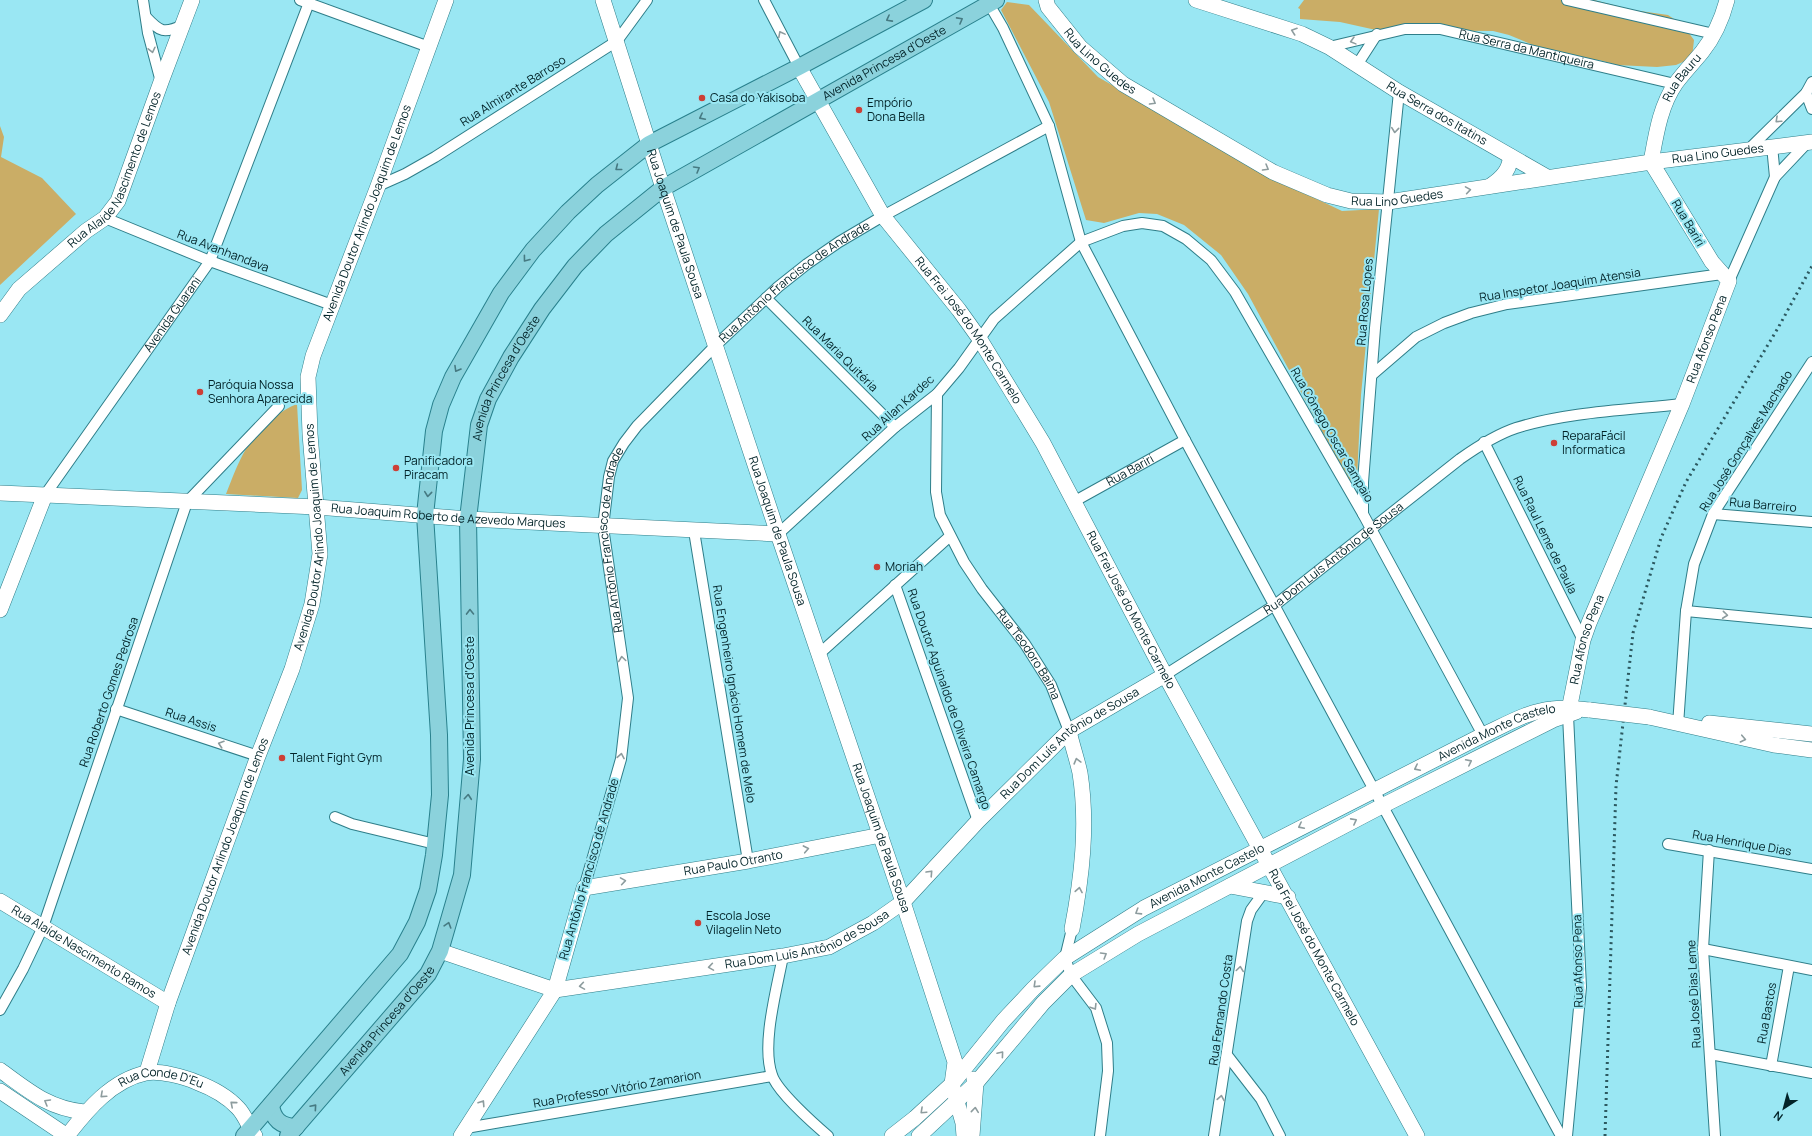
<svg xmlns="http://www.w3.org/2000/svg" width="1812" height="1136" font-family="Manrope,sans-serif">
<rect width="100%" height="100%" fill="#9ae7f3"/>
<!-- green -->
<path fill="#caad66" d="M 1304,0 L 1594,0 L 1633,10 L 1668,15 L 1683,25 L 1694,40 L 1692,58 L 1676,65 L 1657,67 L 1617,65 L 1599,60 L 1581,61 L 1545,50 L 1509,35 L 1493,31 L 1376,30 L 1340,22 L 1300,19 L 1300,9 L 1298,8 Z
M 1007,2 L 1029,5 L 1098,77 L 1279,181 L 1342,211 L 1379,209 L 1361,395 L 1357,478 L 1349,481 L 1248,294 L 1221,255 L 1184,225 L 1157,214 L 1139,213 L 1104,223 L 1086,220 L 1049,102 L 1001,10 Z
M 0,126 L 4,137 L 1,157 L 42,178 L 76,214 L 0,285 Z
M 297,404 L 302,490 L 298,498 L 226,494 C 232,479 238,462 246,449 C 257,432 277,411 297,404 Z"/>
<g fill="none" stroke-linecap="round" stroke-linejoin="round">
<!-- street casing -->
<g stroke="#2f7e89" stroke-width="12">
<g id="street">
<path d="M 143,0 L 148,33 L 161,82"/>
<path d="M 300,0 L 429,47"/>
<path d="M 764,0 L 799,67"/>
<path d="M 1567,0 L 1714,34"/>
<path d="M 989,4 L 1003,28 L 1049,126 L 1081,242 L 1185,440 L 1561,1136"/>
<path d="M 146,17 C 160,32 164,34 183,25"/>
<path id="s1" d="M 1329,47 L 1405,29 L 1440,29 L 1675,84"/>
<path d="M 1357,65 L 1377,34"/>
<path d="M 1806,93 L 1812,109"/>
<path d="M 1772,146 L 1775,177"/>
<path d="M 1750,148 L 1806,93 L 1812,82"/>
<path d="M 378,186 L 405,174 L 435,157 L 617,41 L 647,0"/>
<path d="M 105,218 L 210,261 L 332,305"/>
<path d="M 1729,281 L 1775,177 L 1808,142"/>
<path d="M 766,298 L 895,427"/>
<path d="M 1373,374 L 1416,337 L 1444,323 L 1471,313 L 1507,304 L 1722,274"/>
<path id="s2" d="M 937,394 L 936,492 L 940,515 L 964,562 L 982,589 L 1025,644 L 1051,685 L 1069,731"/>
<path d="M 1484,442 L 1583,640"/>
<path id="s3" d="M 45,495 L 210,261 L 310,0"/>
<path id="s4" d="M 1075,501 L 1185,440"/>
<path d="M 1363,514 L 1363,482 L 1375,328 L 1399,92"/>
<path d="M 1713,514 L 1812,522"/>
<path d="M 694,531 L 748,861"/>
<path d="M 778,534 L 895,427 L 937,394 L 959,368 L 994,319 L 1081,242 L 1123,226 L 1142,223 L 1163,226 L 1186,239 L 1211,260 L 1235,292 L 1363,514 L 1483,735"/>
<path d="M 895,585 L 978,821"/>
<path d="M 1686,611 L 1812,623"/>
<path d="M 819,654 L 949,537"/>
<path id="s5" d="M 1165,675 L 1275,605 L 1460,459 C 1477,447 1495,435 1516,428 C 1567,412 1628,410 1682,404"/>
<path d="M 116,709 L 258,756"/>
<path d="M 1678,725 L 1686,611 L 1694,564 L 1713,514 L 1812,362"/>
<path d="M 335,817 L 352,824 L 435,844"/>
<path d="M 1668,844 L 1812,869"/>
<path d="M 1709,850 L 1703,949 L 1715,1136"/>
<path id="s6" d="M 584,888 L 621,759 L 628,698 L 603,527 L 609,477 L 613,461 L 624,443 L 637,426 L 716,345 L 778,287 L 807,264 L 839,242 L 883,216 L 1049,126"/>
<path d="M 1072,929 L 1065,958 L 1071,975 L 1096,1008 L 1107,1043 L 1108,1071 L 1100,1136"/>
<path d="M 1703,949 L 1812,970"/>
<path d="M 783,956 C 777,988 761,1045 772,1075 C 777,1091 814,1124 828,1136"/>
<path d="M 0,1010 L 23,969 L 43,927 L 187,502 L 279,406"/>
<path d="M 1710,1054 L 1812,1073"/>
<path d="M 1227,1055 L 1261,1099 L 1280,1136"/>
<path d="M 1771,1066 L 1789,966"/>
<path d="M 466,1128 L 772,1076"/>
<path d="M 1214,1136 L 1247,921 L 1251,910 L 1264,892"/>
<path d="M 1567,1136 L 1581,987 L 1568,715"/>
</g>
</g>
<!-- secondary casing -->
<g stroke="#2f7e89" stroke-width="16">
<g id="secondary">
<path id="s7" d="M 603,0 L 663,188 L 778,534 L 903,902 L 955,1062 L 952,1084 L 963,1123 L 964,1136"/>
<path id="s8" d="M 1046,0 L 1048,7 L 1080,47 L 1123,84 L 1273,172 L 1327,195 L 1351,201 L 1388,202 L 1651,162 L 1812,142"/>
<path id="s9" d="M 1196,0 L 1302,34 L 1329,47 L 1399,92 L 1547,177"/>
<path id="s10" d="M 799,67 L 883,216 L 959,310 L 979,338 L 1043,443 L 1165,675 L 1417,1136"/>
<path d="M 1490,186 C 1501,179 1511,170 1510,156"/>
<path id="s11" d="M 0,315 L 19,289 L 86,231 L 105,218 L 118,201 L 161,82 L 192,0"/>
<path id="s12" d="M 0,493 L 317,507 L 468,519 L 778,534"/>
<path d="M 0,610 L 45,495"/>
<path id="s13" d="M 1568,715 L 1583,640 L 1589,623 L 1682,404 L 1729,281 L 1712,262 L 1651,162 C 1656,135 1660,106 1676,83 C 1684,72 1693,63 1702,52 C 1714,37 1722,19 1727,0"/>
<path d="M 1649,717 L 1774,745 L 1812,750"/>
<path d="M 1709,723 L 1812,734"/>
<path d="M 1069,731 C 1072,745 1077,759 1080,773 C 1088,825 1082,877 1072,929"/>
<path d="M 1230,886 L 1288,897"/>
<path id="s14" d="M 0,901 L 168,1003"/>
<path id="s15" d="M 440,951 L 555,990 L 783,956 L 829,947 L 873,923 L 903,902 L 978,821 L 1069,731 L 1165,675"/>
<path d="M 0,1070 C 29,1091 48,1108 84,1112"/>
<path id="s16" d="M 147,1072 L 168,1003 L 258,756 L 292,669 L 312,604 L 320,554 L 310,434 L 308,377 L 313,356 L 378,186 L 446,0"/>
<path id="s17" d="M 0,1091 L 67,1136 C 87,1110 112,1080 146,1073 C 158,1070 185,1077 196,1082 C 212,1088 226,1095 238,1108 C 245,1115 249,1127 255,1136"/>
<path id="s18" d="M 461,1136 L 555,990 L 584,888 L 748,861 L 881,835"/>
<path id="s19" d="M 892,1136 L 915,1118 L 952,1084 L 1003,1021 L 1033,989 L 1065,958 L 1144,908 L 1483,735 C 1505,725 1528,711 1552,709 C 1565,707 1577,709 1590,710"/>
<path d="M 919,1136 L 976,1083 L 1043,1003 L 1071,975 L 1138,934 L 1382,806 L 1553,720 L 1576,712"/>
<path d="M 972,1136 L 976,1083 L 974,1079"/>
</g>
</g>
<!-- primary casing -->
<g stroke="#29818d" stroke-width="18">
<g id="primary">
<path d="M 271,1105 C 273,1120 281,1126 296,1127"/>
<path d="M 244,1136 L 400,954 L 417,922 L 428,890 L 434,855 L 440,795 L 439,735 L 425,515 L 434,431 L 441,405 L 453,377 L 501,293 L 533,250 L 568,212 L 597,185 L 649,144 L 799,67 L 924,0"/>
<path id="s20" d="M 288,1136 L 428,974 L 440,951 L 462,875 L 472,759 L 468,519 L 479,425 L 488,399 L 511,357 L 542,309 L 575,266 L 606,234 L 663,188 L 996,0"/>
</g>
</g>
<!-- street -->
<use href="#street" stroke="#fff" stroke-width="10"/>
<!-- secondary -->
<use href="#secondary" stroke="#fff" stroke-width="15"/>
<!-- primary -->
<use href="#primary" stroke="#8bd2dc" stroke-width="16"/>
<!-- rail -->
<path stroke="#2c5960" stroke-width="3" stroke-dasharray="2 4" stroke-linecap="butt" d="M 1605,1136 L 1616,786 L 1633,633 L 1661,538 L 1686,482 L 1778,328 L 1812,266"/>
<!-- secondary-bridge casing -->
<g stroke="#2f7e89" stroke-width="16" stroke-linecap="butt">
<path id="secondary-bridge" d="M 1590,710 L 1649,717"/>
</g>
<!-- secondary-bridge -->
<use href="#secondary-bridge" stroke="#fff" stroke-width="15"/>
</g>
<!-- one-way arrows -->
<defs><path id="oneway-chevron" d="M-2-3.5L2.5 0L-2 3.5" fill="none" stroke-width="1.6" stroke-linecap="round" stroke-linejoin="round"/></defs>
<g stroke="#467a82">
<use href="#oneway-chevron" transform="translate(889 19) rotate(152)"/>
<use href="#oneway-chevron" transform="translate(960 20) rotate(-29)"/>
<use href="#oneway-chevron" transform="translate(702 117) rotate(153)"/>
<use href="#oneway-chevron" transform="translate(618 168) rotate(142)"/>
<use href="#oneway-chevron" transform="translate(697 169) rotate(-30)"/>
<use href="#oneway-chevron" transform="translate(526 259) rotate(127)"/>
<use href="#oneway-chevron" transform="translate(457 369) rotate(120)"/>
<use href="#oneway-chevron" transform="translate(428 494) rotate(96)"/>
<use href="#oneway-chevron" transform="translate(470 612) rotate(-91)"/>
<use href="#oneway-chevron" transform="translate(468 797) rotate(-85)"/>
<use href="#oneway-chevron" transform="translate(448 925) rotate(-73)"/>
<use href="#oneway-chevron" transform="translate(314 1107) rotate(-49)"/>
</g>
<g stroke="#8d9c9e">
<use href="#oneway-chevron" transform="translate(1294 31) rotate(-161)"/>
<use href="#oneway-chevron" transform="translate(781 34) rotate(-118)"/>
<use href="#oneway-chevron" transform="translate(1353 41) rotate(165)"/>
<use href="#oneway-chevron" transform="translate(152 50) rotate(77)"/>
<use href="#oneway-chevron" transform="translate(1153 102) rotate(30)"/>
<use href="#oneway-chevron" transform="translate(1778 120) rotate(137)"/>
<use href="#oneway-chevron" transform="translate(1395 130) rotate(96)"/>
<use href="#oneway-chevron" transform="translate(1266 168) rotate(30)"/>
<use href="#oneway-chevron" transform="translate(1468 190) rotate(-9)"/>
<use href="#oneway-chevron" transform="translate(1725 615) rotate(6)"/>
<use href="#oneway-chevron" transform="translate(622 659) rotate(-98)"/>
<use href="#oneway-chevron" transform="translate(1743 739) rotate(12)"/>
<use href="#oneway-chevron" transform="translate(221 744) rotate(-162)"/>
<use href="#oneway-chevron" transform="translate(621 756) rotate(-80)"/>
<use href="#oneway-chevron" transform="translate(1077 761) rotate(-105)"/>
<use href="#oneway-chevron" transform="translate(1469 762) rotate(-27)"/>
<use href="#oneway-chevron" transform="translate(1417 768) rotate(153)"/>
<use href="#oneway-chevron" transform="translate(1354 821) rotate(-28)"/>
<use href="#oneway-chevron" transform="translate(1301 826) rotate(153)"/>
<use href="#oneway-chevron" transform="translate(806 849) rotate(-11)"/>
<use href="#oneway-chevron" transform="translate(930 873) rotate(-47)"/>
<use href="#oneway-chevron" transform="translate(623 881) rotate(-9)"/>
<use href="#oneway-chevron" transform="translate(1079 890) rotate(-80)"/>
<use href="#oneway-chevron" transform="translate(1138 912) rotate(148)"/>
<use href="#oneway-chevron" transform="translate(1104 955) rotate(-31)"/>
<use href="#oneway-chevron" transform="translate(711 967) rotate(171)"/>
<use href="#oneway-chevron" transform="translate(1240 969) rotate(-82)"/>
<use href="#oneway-chevron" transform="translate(1036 985) rotate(136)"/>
<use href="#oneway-chevron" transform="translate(582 986) rotate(171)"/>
<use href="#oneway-chevron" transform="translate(1094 1007) rotate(58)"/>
<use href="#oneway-chevron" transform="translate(1001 1054) rotate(-50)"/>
<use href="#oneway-chevron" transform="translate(103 1095) rotate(138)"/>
<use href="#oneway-chevron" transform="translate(1221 1098) rotate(-80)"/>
<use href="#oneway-chevron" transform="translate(47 1102) rotate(-150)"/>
<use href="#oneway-chevron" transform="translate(482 1103) rotate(-57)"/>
<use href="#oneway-chevron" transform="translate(233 1104) rotate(-139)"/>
<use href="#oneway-chevron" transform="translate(975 1110) rotate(-84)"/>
<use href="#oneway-chevron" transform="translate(923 1111) rotate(137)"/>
</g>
<!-- markers -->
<g fill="#cd3f36" stroke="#9ae7f3" stroke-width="1.5">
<circle cx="702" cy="98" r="4"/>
<circle cx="859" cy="110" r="4"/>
<circle cx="200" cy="392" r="4"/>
<circle cx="1554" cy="443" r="4"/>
<circle cx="396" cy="468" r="4"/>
<circle cx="877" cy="567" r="4"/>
<circle cx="282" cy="758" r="4"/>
<circle cx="698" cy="923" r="4"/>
</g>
<g text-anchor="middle" stroke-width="4" stroke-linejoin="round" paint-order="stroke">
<!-- street labels -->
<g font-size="12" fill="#022328" stroke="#9ae7f3">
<text dy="4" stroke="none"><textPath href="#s1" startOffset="202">Rua Serra da Mantiqueira</textPath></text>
<text dy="4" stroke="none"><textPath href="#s8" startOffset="83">Rua Lino Guedes</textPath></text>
<text dy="4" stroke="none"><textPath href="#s20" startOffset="1329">Avenida Princesa d'Oeste</textPath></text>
<text dy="4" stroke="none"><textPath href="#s13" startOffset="698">Rua Bauru</textPath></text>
<text transform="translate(513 91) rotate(-32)" y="4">Rua Almirante Barroso</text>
<text dy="4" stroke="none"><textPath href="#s9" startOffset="268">Rua Serra dos Itatins</textPath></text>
<text dy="4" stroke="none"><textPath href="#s8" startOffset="743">Rua Lino Guedes</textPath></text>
<text dy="4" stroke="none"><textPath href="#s11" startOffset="190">Rua Alaide Nascimento de Lemos</textPath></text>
<text dy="4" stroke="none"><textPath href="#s8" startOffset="419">Rua Lino Guedes</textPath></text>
<text dy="4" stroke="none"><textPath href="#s16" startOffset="899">Avenida Doutor Arlindo Joaquim de Lemos</textPath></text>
<text transform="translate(1688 223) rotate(59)" y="4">Rua Bariri</text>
<text dy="4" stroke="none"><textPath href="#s7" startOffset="235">Rua Joaquim de Paula Sousa</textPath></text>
<text transform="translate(223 251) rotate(21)" y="4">Rua Avanhandava</text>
<text dy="4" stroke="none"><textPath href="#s6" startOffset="692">Rua Antônio Francisco de Andrade</textPath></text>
<text transform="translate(1560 285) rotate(-9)" y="4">Rua Inspetor Joaquim Atensia</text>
<text transform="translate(1365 302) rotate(-85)" y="4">Rua Rosa Lopes</text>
<text dy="4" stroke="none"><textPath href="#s3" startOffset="221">Avenida Guarani</textPath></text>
<text dy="4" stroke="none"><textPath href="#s10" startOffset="314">Rua Frei José do Monte Carmelo</textPath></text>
<text dy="4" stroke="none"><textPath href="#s13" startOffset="402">Rua Afonso Pena</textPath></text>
<text transform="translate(840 354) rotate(45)" y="4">Rua Maria Quitéria</text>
<text dy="4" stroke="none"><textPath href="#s20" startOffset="824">Avenida Princesa d'Oeste</textPath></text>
<text transform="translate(898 408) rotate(-42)" y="4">Rua Allan Kardec</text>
<text transform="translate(1332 435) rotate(60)" y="4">Rua Cônego Oscar Sampaio</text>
<text transform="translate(1746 441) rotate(-58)" y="4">Rua José Gonçalves Machado</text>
<text dy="4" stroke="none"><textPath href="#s4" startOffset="63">Rua Bariri</textPath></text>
<text transform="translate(1763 505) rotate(5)" y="4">Rua Barreiro</text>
<text dy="4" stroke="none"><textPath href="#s12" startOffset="449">Rua Joaquim Roberto de Azevedo Marques</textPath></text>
<text dy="4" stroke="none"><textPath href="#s7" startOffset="559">Rua Joaquim de Paula Sousa</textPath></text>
<text transform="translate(1545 535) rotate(64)" y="4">Rua Raul Leme de Paula</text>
<text dy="4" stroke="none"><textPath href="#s16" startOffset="563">Avenida Doutor Arlindo Joaquim de Lemos</textPath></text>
<text dy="4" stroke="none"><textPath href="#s6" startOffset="356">Rua Antônio Francisco de Andrade</textPath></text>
<text dy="4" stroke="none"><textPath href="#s5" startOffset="205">Rua Dom Luís Antônio de Sousa</textPath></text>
<text dy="4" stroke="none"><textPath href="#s10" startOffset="638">Rua Frei José do Monte Carmelo</textPath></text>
<text dy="4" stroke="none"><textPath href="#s13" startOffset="78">Rua Afonso Pena</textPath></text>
<text dy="4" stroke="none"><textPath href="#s2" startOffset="287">Rua Teodoro Baima</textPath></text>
<text transform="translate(109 692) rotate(-71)" y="4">Rua Roberto Gomes Pedrosa</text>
<text transform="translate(734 694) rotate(81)" y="4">Rua Engenheiro Ignácio Homem de Melo</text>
<text transform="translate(949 699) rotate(71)" y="4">Rua Doutor Aguinaldo de Oliveira Camargo</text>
<text transform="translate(470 706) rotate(-90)" y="4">Avenida Princesa d'Oeste</text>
<text transform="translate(191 720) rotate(18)" y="4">Rua Assis</text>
<text dy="4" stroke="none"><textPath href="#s19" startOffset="737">Avenida Monte Castelo</textPath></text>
<text dy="4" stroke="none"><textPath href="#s15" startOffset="717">Rua Dom Luís Antônio de Sousa</textPath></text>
<text dy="4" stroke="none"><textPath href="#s7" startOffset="883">Rua Joaquim de Paula Sousa</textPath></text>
<text transform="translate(1742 843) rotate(10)" y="4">Rua Henrique Dias</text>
<text dy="4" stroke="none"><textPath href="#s16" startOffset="239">Avenida Doutor Arlindo Joaquim de Lemos</textPath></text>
<text dy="4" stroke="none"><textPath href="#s18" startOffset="431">Rua Paulo Otranto</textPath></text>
<text transform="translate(589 869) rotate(-74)" y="4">Rua Antônio Francisco de Andrade</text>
<text dy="4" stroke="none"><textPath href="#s19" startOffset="413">Avenida Monte Castelo</textPath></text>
<text dy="4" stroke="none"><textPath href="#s15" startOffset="380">Rua Dom Luís Antônio de Sousa</textPath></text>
<text dy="4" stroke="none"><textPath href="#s10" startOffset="1022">Rua Frei José do Monte Carmelo</textPath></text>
<text dy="4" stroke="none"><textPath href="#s14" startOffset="98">Rua Alaíde Nascimento Ramos</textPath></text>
<text transform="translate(1578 961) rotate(-91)" y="4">Rua Afonso Pena</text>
<text transform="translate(1694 994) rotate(-93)" y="4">Rua José Dias Leme</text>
<text transform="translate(1221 1010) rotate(-82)" y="4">Rua Fernando Costa</text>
<text transform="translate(1767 1013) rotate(-80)" y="4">Rua Bastos</text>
<text dy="4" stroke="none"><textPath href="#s20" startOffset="152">Avenida Princesa d'Oeste</textPath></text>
<text dy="4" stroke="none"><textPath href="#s17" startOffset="199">Rua Conde D'Eu</textPath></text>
<text transform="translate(617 1089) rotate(-10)" y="4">Rua Professor Vitório Zamarion</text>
</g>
<!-- poi labels -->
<g font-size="12" fill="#022328" stroke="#9ae7f3" text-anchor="start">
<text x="710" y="102">Casa do Yakisoba</text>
<text x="867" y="107">Empório<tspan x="867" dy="14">Dona Bella</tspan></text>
<text x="208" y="389">Paróquia Nossa<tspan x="208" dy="14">Senhora Aparecida</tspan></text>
<text x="1562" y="440">ReparaFácil<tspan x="1562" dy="14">Informatica</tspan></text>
<text x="404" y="465">Panificadora<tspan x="404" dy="14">Piracam</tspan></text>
<text x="885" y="571">Moriah</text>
<text x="290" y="762">Talent Fight Gym</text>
<text x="706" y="920">Escola Jose<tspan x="706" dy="14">Vilagelin Neto</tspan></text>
</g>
</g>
<!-- north arrow -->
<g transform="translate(1784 1108) rotate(216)" stroke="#9ae7f3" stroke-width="3" paint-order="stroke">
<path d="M0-3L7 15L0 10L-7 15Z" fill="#022328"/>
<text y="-6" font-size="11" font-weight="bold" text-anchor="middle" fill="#022328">N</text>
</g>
</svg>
